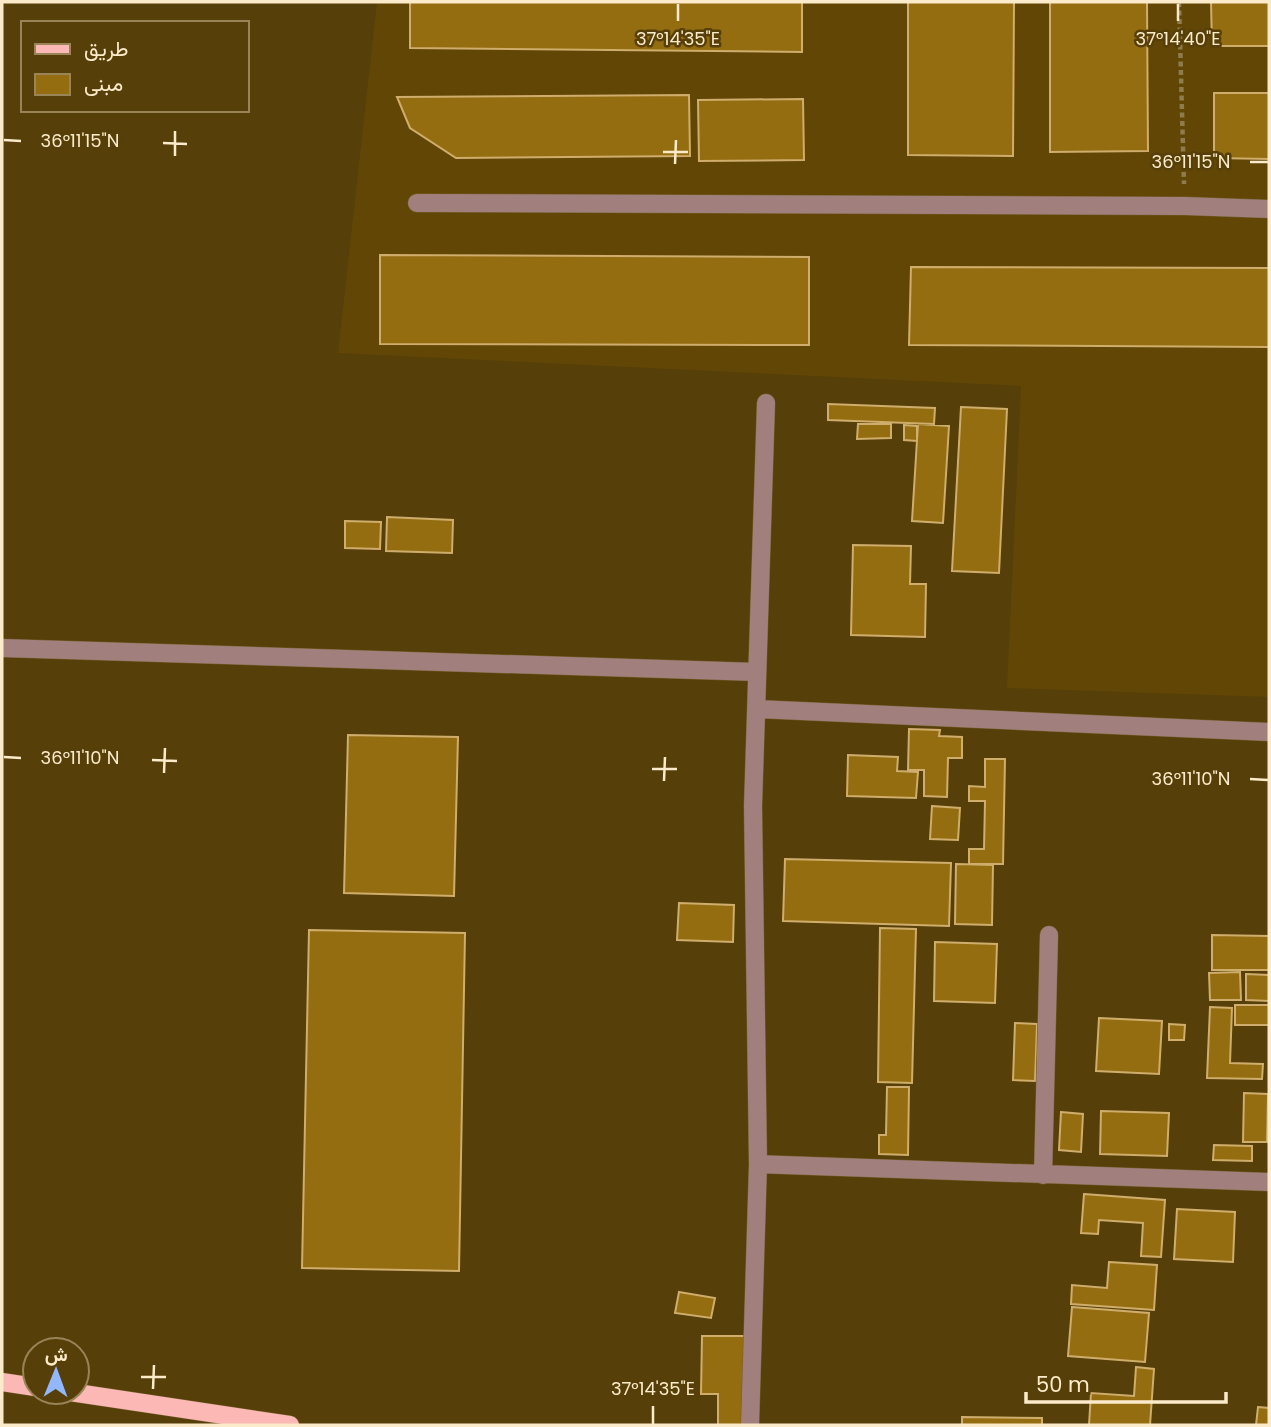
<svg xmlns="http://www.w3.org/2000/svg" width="1271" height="1427" font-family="Poppins,Vazirmatn,sans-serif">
<rect width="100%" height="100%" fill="#563f08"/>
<!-- built -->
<path fill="#614606" d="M 377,2 L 1269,2 L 1269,697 L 1007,688 L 1021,386 L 338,353 Z"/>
<!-- building -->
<path fill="#946d10" stroke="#cfad6c" stroke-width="2" d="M 410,2 L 802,2 L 802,52 L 410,48 Z
M 908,2 L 1014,2 L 1013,156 L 908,155 Z
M 1050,2 L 1147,2 L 1148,151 L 1050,152 Z
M 1211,2 L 1269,2 L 1269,46 L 1212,46 Z
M 1214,93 L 1269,93 L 1269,159 L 1214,158 Z
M 689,95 L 690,156 L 456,158 L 410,128 L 397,97 Z
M 803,99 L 804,160 L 699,161 L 698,100 Z
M 380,255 L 809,257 L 809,345 L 380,344 Z
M 911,267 L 1269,268 L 1269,347 L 909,345 Z
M 828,404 L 935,408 L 934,424 L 828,420 Z
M 961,407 L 1007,409 L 999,573 L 952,571 Z
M 858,424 L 891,424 L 891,438 L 857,439 Z
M 918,424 L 949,426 L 943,523 L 912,521 Z
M 904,425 L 917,426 L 917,441 L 904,440 Z
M 387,517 L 453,520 L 452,553 L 386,551 Z
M 345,521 L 381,522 L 380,549 L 345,548 Z
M 853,545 L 911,546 L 910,584 L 926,584 L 925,637 L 851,635 Z
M 909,729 L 940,730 L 939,736 L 962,737 L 962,758 L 948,758 L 947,797 L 924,796 L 924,770 L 908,770 Z
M 348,735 L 458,737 L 454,896 L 344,893 Z
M 848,755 L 898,757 L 897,771 L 918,772 L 916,798 L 847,796 Z
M 985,759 L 1005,759 L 1003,864 L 969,864 L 969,849 L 984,849 L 985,801 L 969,801 L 969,786 L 985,787 Z
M 932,806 L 960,808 L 958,840 L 930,839 Z
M 785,859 L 951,863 L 949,926 L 783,921 Z
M 956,864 L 993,865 L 992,925 L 955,924 Z
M 679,903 L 734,905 L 733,942 L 677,940 Z
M 880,928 L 916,929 L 912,1083 L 878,1082 Z
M 309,930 L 465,933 L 459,1271 L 302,1268 Z
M 1212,935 L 1269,936 L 1269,970 L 1212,970 Z
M 935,942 L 997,944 L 995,1003 L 934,1001 Z
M 1240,972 L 1241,1000 L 1210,1000 L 1209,973 Z
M 1246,974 L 1269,975 L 1269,1001 L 1246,1000 Z
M 1235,1005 L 1269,1005 L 1269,1025 L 1235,1025 Z
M 1210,1007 L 1232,1008 L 1230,1063 L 1263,1064 L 1262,1079 L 1207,1078 Z
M 1099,1018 L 1162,1021 L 1159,1074 L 1096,1071 Z
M 1015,1023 L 1037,1024 L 1035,1081 L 1013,1080 Z
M 1169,1024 L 1185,1025 L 1184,1040 L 1169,1040 Z
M 887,1087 L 909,1087 L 908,1155 L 879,1154 L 879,1135 L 886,1135 Z
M 1244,1093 L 1268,1094 L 1267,1142 L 1243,1142 Z
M 1101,1111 L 1169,1113 L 1167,1156 L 1100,1154 Z
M 1061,1112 L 1083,1114 L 1081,1152 L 1059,1150 Z
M 1214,1145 L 1252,1146 L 1252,1161 L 1213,1160 Z
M 1084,1194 L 1165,1200 L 1161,1257 L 1141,1256 L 1143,1223 L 1099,1220 L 1098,1234 L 1081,1233 Z
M 1177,1209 L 1235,1212 L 1233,1262 L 1174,1259 Z
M 1109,1262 L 1157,1265 L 1154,1310 L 1071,1304 L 1072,1285 L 1107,1288 Z
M 679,1292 L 715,1298 L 711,1318 L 675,1313 Z
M 1072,1307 L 1149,1313 L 1145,1362 L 1068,1356 Z
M 702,1336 L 746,1336 L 745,1425 L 718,1425 L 718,1394 L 701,1394 Z
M 1136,1367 L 1154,1369 L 1150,1425 L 1089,1425 L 1091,1393 L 1134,1396 Z
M 1258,1407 L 1269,1408 L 1269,1425 L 1256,1425 Z
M 962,1417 L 1042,1418 L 1042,1425 L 962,1425 Z"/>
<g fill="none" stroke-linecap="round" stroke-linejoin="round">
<!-- minor casing -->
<g stroke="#745e2b" stroke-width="19">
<path id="minor" d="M 417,203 L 1185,206 L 1269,209
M 2,648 L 757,672
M 757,709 L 1269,732
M 758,1164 L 1269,1182
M 1043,1175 L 1049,935
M 750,1425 L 758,1164 L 753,806 L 766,403"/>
</g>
<!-- major casing -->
<g stroke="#745e2b" stroke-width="19">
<path id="major" d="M 2,1382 L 35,1387
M 70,1392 L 290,1425"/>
</g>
<!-- path -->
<path stroke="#907b4c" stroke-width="4.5" stroke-dasharray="5 3.5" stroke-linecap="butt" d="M 1179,2 L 1184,184"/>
<!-- minor -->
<use href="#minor" stroke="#a07f7c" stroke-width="18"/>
<!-- major -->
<use href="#major" stroke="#fbb8b4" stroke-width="18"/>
</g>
<!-- ticks -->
<path fill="none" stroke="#fcebca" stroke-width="2.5" d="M 678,21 L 678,4M 1178,21 L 1178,4M 4,140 L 21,141M 163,143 L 187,144M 663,152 L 688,152M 175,156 L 175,131M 1250,162 L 1268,162M 675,164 L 676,140M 4,757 L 21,758M 152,760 L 177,761M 652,769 L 677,769M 164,773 L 165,748M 1250,779 L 1268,780M 664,781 L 665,757M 141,1377 L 166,1377M 153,1389 L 154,1365M 653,1424 L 653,1406"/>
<g font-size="18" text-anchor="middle" fill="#fcebca" stroke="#563f08" stroke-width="5" stroke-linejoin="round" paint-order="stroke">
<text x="678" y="45">37°14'35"E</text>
<text x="1178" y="45">37°14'40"E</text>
<text x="80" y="147">36°11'15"N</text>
<text x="1191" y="168">36°11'15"N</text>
<text x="80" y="764">36°11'10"N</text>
<text x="1191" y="785">36°11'10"N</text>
<text x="653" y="1395">37°14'35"E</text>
</g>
<!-- border -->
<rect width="1271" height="1427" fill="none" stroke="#fcebca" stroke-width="7"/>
<!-- legend -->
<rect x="21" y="21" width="228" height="91" fill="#563f08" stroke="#988456" stroke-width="2"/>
<rect x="35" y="44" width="35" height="10" fill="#fbb8b4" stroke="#988456" stroke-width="2"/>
<text x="84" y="56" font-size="21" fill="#fcebca">طريق</text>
<rect x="35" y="74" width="35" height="21" fill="#946d10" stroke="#988456" stroke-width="2"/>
<text x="84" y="91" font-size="21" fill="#fcebca">مبنى</text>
<!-- north arrow -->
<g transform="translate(56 1371) rotate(1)"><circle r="33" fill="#563f08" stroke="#988456" stroke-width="2"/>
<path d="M0-5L12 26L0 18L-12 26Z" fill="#93b7fd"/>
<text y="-10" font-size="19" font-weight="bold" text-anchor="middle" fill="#fcebca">ش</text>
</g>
<!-- scale -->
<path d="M1026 1392v10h200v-10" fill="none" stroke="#fcebca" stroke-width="3.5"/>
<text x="1036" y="1392" font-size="21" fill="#fcebca" stroke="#563f08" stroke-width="5" paint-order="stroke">50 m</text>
</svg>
